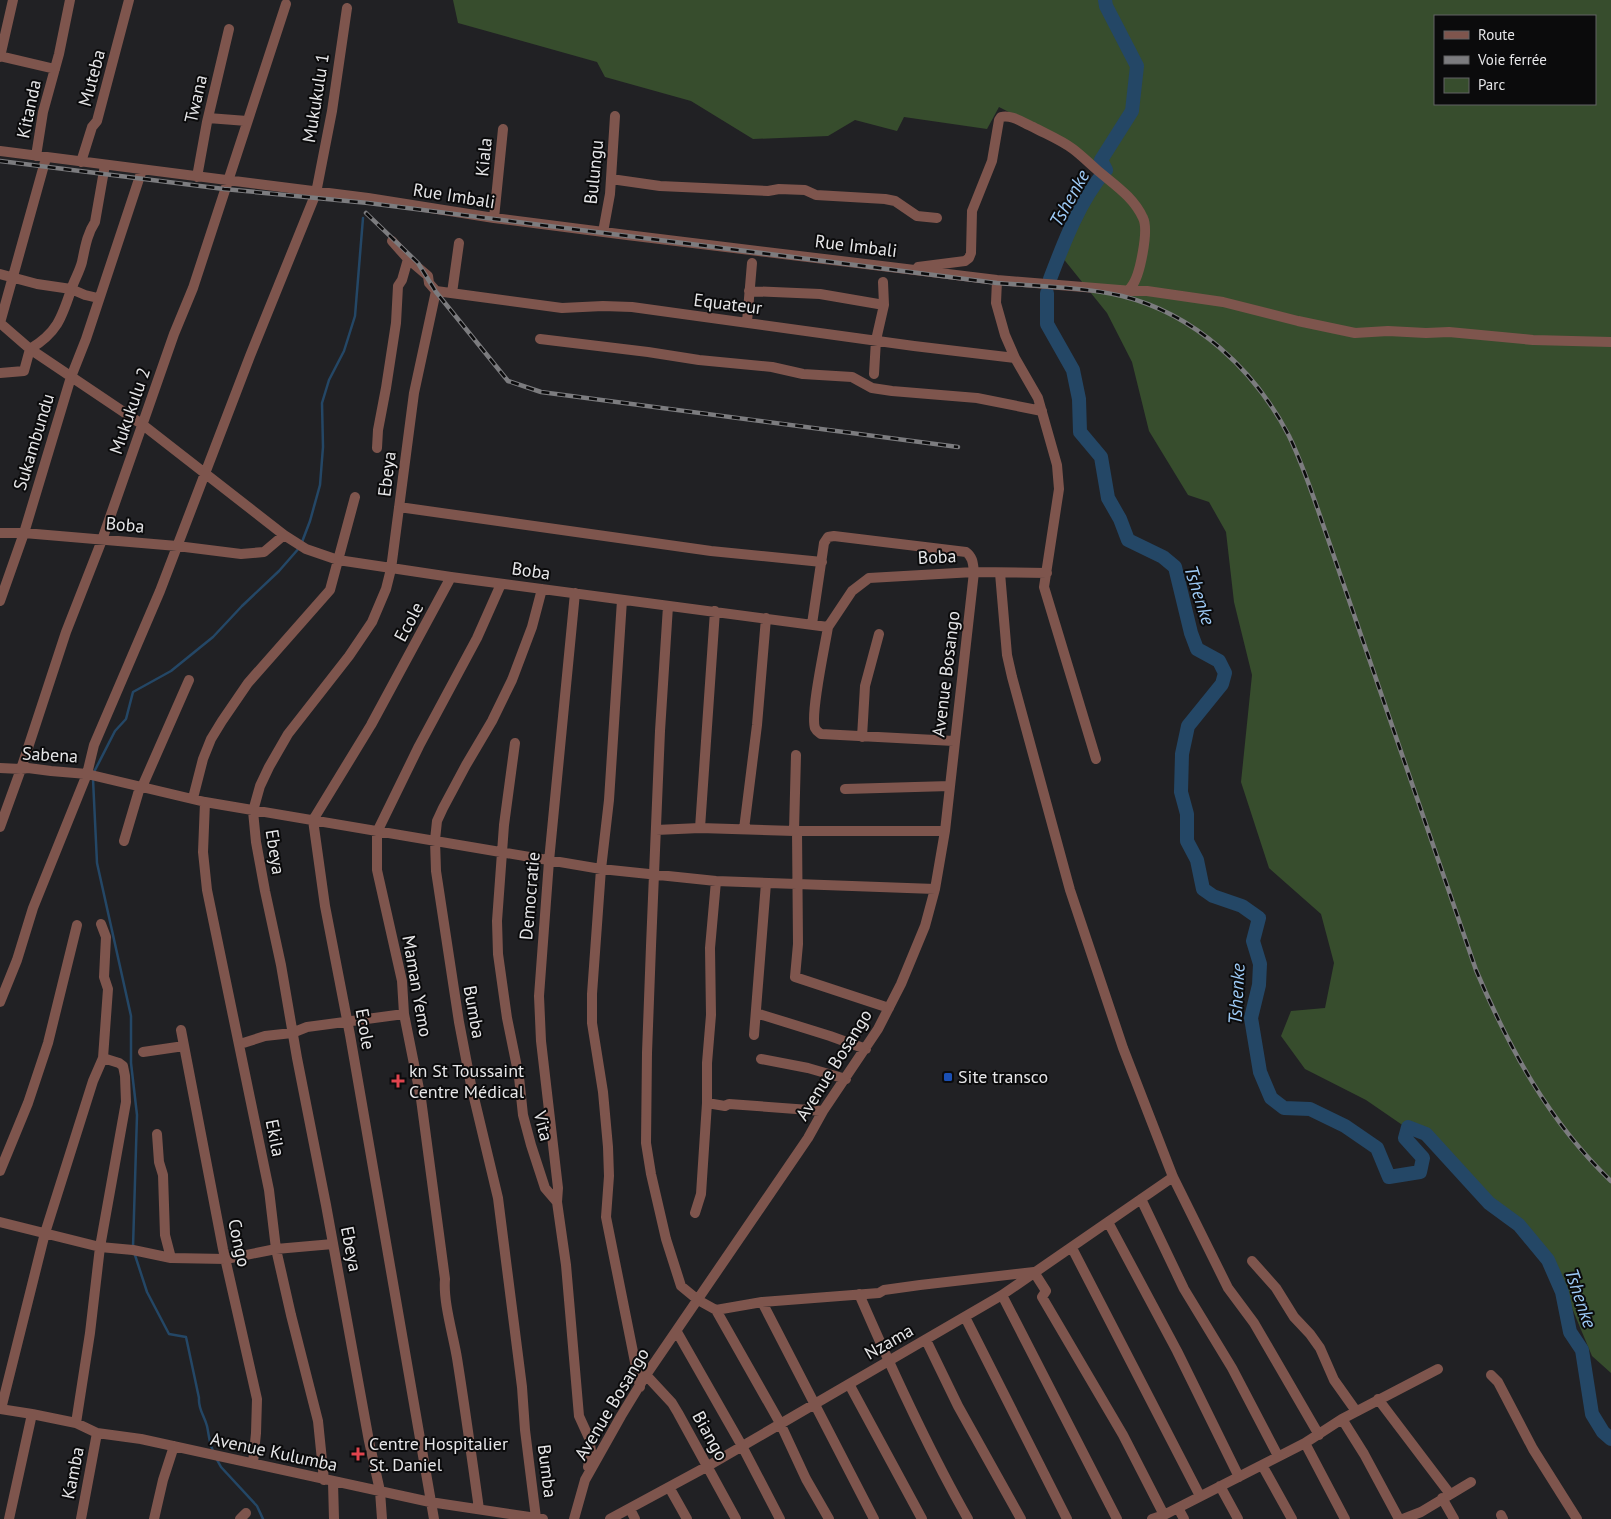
<svg xmlns="http://www.w3.org/2000/svg" width="1611" height="1519" font-family="'PT Sans',sans-serif">
<rect width="100%" height="100%" fill="#212124"/>
<!-- green -->
<path fill="#374d2d" fill-rule="evenodd" d="M 453,0 L 1611,0 L 1611,1373 L 1592,1356 L 1564,1289 L 1477,1185 L 1414,1133 L 1366,1100 L 1305,1069 L 1281,1036 L 1291,1011 L 1325,1008 L 1334,963 L 1321,914 L 1269,868 L 1241,782 L 1252,675 L 1234,602 L 1226,532 L 1209,502 L 1188,495 L 1149,431 L 1132,362 L 1107,313 L 1062,257 L 1099,180 L 1078,148 L 999,107 L 987,129 L 904,117 L 897,131 L 855,120 L 828,136 L 753,139 L 691,101 L 605,77 L 597,62 L 458,23 ZM 1435,16 L 1595,16 L 1595,104 L 1435,104 Z"/>
<g fill="none" stroke-linecap="round" stroke-linejoin="round">
<!-- stream -->
<path stroke="#244766" stroke-width="2.5" d="M 302,542 L 310,521 L 320,485 L 323,447 L 322,403 L 329,380 L 344,351 L 355,316 L 363,218
M 93,774 L 115,731 L 126,719 L 133,692 L 171,671 L 213,637 L 242,606 L 279,571 L 300,547
M 93,779 L 97,863 L 131,1016 L 131,1063 L 137,1115 L 133,1247
M 134,1252 L 147,1292 L 169,1334 L 186,1337 L 199,1398 C 198,1409 204,1415 207,1426 C 209,1435 209,1442 213,1451
M 216,1458 L 221,1467 L 257,1506 L 263,1519"/>
<!-- river -->
<path stroke="#244766" stroke-width="14" d="M 1050,279 C 1064,242 1080,200 1106,170 L 1101,160 L 1132,111 L 1137,66 L 1106,6 L 1105,0
M 1047,293 L 1047,324 L 1073,370 L 1079,399 L 1080,432 L 1101,457 L 1108,498 L 1120,519 L 1128,540 L 1163,557 L 1175,567 L 1191,633 L 1197,649 L 1219,661 L 1225,673 L 1222,684 L 1188,726 L 1182,754 L 1181,792 L 1187,814 L 1187,841 L 1197,860 L 1203,889 L 1213,896 L 1242,906 L 1259,918 L 1253,941 L 1260,964 L 1259,985 L 1251,1018 L 1260,1072 L 1271,1098 L 1284,1108 L 1310,1109 L 1345,1126 L 1377,1148 L 1389,1177 L 1420,1172 L 1423,1158 L 1405,1138 L 1408,1127 L 1426,1134 L 1489,1203 L 1519,1225 L 1548,1260 L 1562,1292 L 1570,1332 L 1582,1350 L 1592,1414 L 1603,1432 L 1611,1439"/>
<!-- minor -->
<path stroke="#7e554d" stroke-width="10" d="M 0,56 L 55,69
M 0,57 L 13,0
M 208,118 L 247,121
M 0,151 L 368,198 L 494,218 L 627,235 L 997,280 L 1132,291
M 36,156 L 43,112 L 59,54 L 70,0
M 81,162 L 92,127 L 97,121 L 129,0
M 197,177 L 207,122 L 229,29
M 611,179 L 660,186 L 768,191 L 779,189 L 805,190 L 816,195 L 885,199 L 895,201 L 917,216 L 937,218
M 494,218 L 503,129
M 603,232 L 610,194 L 615,116
M 918,267 L 965,261 L 969,258 L 971,253 L 972,211 L 992,161 L 999,120 L 1001,117 C 1012,114 1023,123 1033,127 C 1046,134 1061,140 1073,149 C 1081,155 1088,162 1096,169 C 1113,184 1133,196 1143,218 C 1149,230 1140,277 1131,287 L 1132,291 L 1147,291 L 1223,302 L 1298,321 L 1355,333 L 1388,331 L 1426,333 L 1449,332 L 1533,340 L 1611,342
M 0,274 L 37,284 L 71,289 L 85,295 L 98,298
M 997,280 L 996,303 L 1005,335 L 1015,358 L 1038,398 L 1057,465 L 1059,489 L 1044,587 L 1096,759
M 436,291 L 562,308 L 603,306 L 632,307 L 914,346 L 1015,358
M 749,291 L 820,294 L 884,305
M 452,293 L 459,243
M 747,322 L 752,263
M 0,323 L 30,349 L 143,425 L 284,535
M 0,323 L 46,158
M 540,339 L 648,352 L 699,360 L 772,367 L 803,374 L 852,377 L 872,388 L 892,391 L 977,398 L 1042,411
M 0,373 L 24,371 L 30,349 C 58,332 62,317 72,287 C 75,279 80,270 82,262 C 85,248 87,234 95,222 L 105,165
M 874,374 L 876,340 L 884,305 L 883,282
M 377,448 L 378,430 L 386,388 L 396,323 L 398,286 L 402,280 L 408,259
M 399,507 L 711,551 L 822,562
M 0,533 L 24,533 L 177,546 L 241,554 L 264,552 L 284,535 L 306,549 L 338,560 L 451,577 L 828,627 L 852,591 L 869,578 L 974,572 L 1047,573
M 1000,573 L 1007,655 L 1012,677 L 1070,890 L 1123,1048 L 1173,1177 L 1228,1288 L 1254,1323 L 1319,1435
M 622,600 L 609,800 L 601,869 L 592,994 L 592,1023 L 603,1092 L 608,1147 L 609,1176 L 606,1217 L 640,1387
M 0,601 L 24,533 L 71,377 L 86,339 L 142,170
M 668,606 L 660,731 L 651,946 L 647,1053 L 646,1143 L 651,1174 L 666,1239 L 681,1286 L 698,1300 L 716,1310 L 762,1302 L 879,1293 L 884,1290 L 920,1285 L 1034,1272 L 1046,1291 L 1042,1297 L 1123,1435 L 1164,1515
M 828,627 C 825,646 810,714 815,728 C 817,732 818,732 821,734 L 954,741
M 862,737 L 865,686 L 879,634
M 515,743 L 504,825 L 497,921 L 498,954 L 507,1018 L 519,1077 L 523,1115 L 531,1145 L 545,1188 L 557,1202 L 566,1265 L 579,1416 L 589,1438 L 591,1451 L 588,1467
M 0,768 L 21,769 L 28,768 L 51,771 L 87,774 L 205,802 L 601,869 L 716,881 L 935,889
M 142,787 L 189,680
M 845,789 L 950,786
M 193,798 L 203,759 L 211,739 L 222,721 L 248,683 L 330,590 L 355,497
M 205,802 L 203,852 L 207,890 L 269,1190 L 276,1249 L 291,1315 L 318,1421 L 324,1480
M 0,827 L 21,769 L 66,632 L 102,540 L 174,334 L 193,288 L 286,4
M 700,828 L 715,611
M 744,829 L 757,725 L 766,618
M 656,830 L 700,828 L 794,831 L 945,831
M 794,831 L 796,755
M 797,831 L 798,944 L 795,977 L 889,1008
M 124,841 L 140,787
M 0,1002 L 17,960 L 33,908 L 87,774 L 94,745 L 160,591 L 250,356 L 316,193 L 332,111 L 347,8
M 756,1013 L 830,1036 L 866,1049
M 181,1030 L 223,1249 L 257,1399 L 256,1433 L 253,1463
M 754,1035 L 766,883
M 240,1044 L 265,1036 L 292,1033 L 307,1027 L 404,1014
M 143,1052 L 184,1046
M 761,1059 L 808,1068 L 846,1079
M 707,1103 L 725,1106 L 729,1104 L 823,1111
M 157,1134 L 159,1162 L 163,1175 L 165,1235 L 171,1258
M 0,1171 L 28,1103 L 48,1043 L 77,925
M 1141,1199 L 1184,1289 L 1232,1368 L 1278,1456
M 557,1202 L 558,1188 L 541,1041 L 539,996 L 549,861 L 575,593
M 695,1213 L 701,1194 L 707,1103 L 707,1063 L 711,1015 L 710,948 L 716,881
M 0,1222 L 100,1247 L 133,1250 L 171,1258 L 226,1259 L 276,1249 L 333,1244
M 1108,1222 L 1177,1351 L 1239,1477
M 1072,1248 L 1200,1496
M 1252,1261 L 1276,1288 L 1294,1317 L 1310,1334 L 1320,1348 L 1334,1380 L 1356,1411
M 859,1294 C 892,1370 927,1447 968,1519
M 1002,1295 L 1117,1519
M 762,1302 L 874,1519
M 716,1310 L 780,1423 L 806,1479 L 829,1519
M 965,1317 L 1067,1519
M 677,1332 L 742,1446 L 780,1519
M 926,1340 L 958,1406 L 1021,1519
M 646,1375 L 672,1403 L 678,1413 L 736,1519
M 1491,1375 L 1498,1382 L 1533,1449 L 1577,1519
M 849,1384 L 922,1519
M 1378,1399 L 1450,1494
M 0,1409 L 32,1414 L 76,1423 L 97,1433 L 141,1439 L 430,1502 L 543,1519
M 1,1409 L 45,1233 L 93,1081 L 103,1058 L 108,989 L 104,977 L 106,937 L 101,924
M 1342,1419 L 1364,1454 L 1399,1519
M 76,1423 L 90,1333 L 100,1247 L 126,1102 L 125,1076 L 123,1066 L 119,1063 L 103,1058
M 1305,1443 L 1345,1519
M 1262,1465 L 1292,1519
M 333,1482 L 334,1519
M 1220,1486 L 1238,1519
M 669,1487 L 687,1519
M 1442,1498 L 1454,1519
M 1178,1508 L 1184,1519
M 479,1509 C 472,1459 465,1408 457,1358 C 453,1334 443,1302 445,1279 L 421,1099 L 404,1014 L 402,981 L 377,870 L 377,832 L 419,746 L 477,638 L 501,584
M 630,1509 L 635,1519
M 1501,1515 L 1503,1519
M 536,1518 L 525,1430 L 522,1387 L 498,1198 L 471,1085 L 459,1022 L 436,871 L 435,840 L 437,821 L 443,808 L 466,765 L 492,721 L 512,680 L 532,627 L 542,589
M 9,1519 L 32,1414
M 81,1519 L 97,1433
M 154,1519 L 163,1480 L 174,1446
M 240,1519 L 246,1513
M 382,1519 L 380,1491 L 369,1441 L 326,1205 L 297,1058 L 281,965 L 265,891 L 256,842 L 253,811 L 260,786 L 269,767 L 288,734 L 349,656 L 372,622 L 386,589 L 391,569 L 414,393 L 436,291 L 429,283 L 428,276 L 408,259 L 392,241
M 434,1519 L 350,1035 L 325,906 L 313,820 L 371,725 L 451,577
M 574,1519 L 585,1480 L 621,1416 L 646,1375 L 808,1138 L 823,1111 L 878,1029 L 901,984 L 925,926 L 935,889 L 945,831 L 974,572 C 973,564 973,557 966,552 L 834,536 L 828,537 L 824,543 L 812,624
M 610,1519 L 708,1466 L 1002,1295 L 1173,1177
M 1152,1519 L 1164,1515 L 1305,1443 L 1342,1419 L 1438,1369
M 1403,1519 L 1421,1512 L 1471,1482"/>
<!-- rail casing -->
<g stroke="#7c7c7f" stroke-width="4.5">
<path id="rail" d="M 0,161 L 224,189 L 368,203 L 997,283 C 1035,286 1084,287 1122,296 C 1195,314 1255,370 1289,436 C 1305,469 1316,505 1328,539 L 1476,970 C 1509,1048 1549,1122 1611,1181
M 366,213 L 418,263 L 436,292 L 508,381 L 541,392 L 958,447"/>
</g>
<!-- rail -->
<use href="#rail" stroke="#0b0b0c" stroke-width="2.5" stroke-dasharray="8" stroke-linecap="butt"/>
</g>
<!-- markers -->
<rect fill="#1a4fb4" stroke="#0b0b0c" stroke-width="2" x="943" y="1072" width="10" height="10" rx="2.5"/>
<g fill="#e0444e" stroke="#0b0b0c" stroke-width="2">
<path d="M395.5 1073.5h5v5h5v5h-5v5h-5v-5h-5v-5h5z"/>
<path d="M355.5 1446.5h5v5h5v5h-5v5h-5v-5h-5v-5h5z"/>
</g>
<g text-anchor="middle" stroke-width="4" stroke-linejoin="round" paint-order="stroke">
<!-- street labels -->
<g font-size="18" fill="#e6e6e8" stroke="#0b0b0c">
<text transform="translate(92 78) rotate(-75)" y="6">Muteba</text>
<text transform="translate(316 98) rotate(-81)" y="6">Mukukulu 1</text>
<text transform="translate(196 99) rotate(-77)" y="6">Twana</text>
<text transform="translate(29 109) rotate(-78)" y="6">Kitanda</text>
<text transform="translate(484 157) rotate(-84)" y="6">Kiala</text>
<text transform="translate(594 172) rotate(-84)" y="6">Bulungu</text>
<text transform="translate(454 196) rotate(9)" y="6">Rue Imbali</text>
<text transform="translate(856 246) rotate(7)" y="6">Rue Imbali</text>
<text transform="translate(728 304) rotate(7)" y="6">Equateur</text>
<text transform="translate(130 411) rotate(-71)" y="6">Mukukulu 2</text>
<text transform="translate(34 442) rotate(-73)" y="6">Sukambundu</text>
<text transform="translate(387 474) rotate(-83)" y="6">Ebeya</text>
<text transform="translate(125 525) rotate(5)" y="6">Boba</text>
<text transform="translate(937 557) rotate(-3)" y="6">Boba</text>
<text transform="translate(531 571) rotate(8)" y="6">Boba</text>
<text transform="translate(409 622) rotate(-62)" y="6">Ecole</text>
<text transform="translate(946 674) rotate(-83)" y="6">Avenue Bosango</text>
<text transform="translate(50 755) rotate(3)" y="6">Sabena</text>
<text transform="translate(275 852) rotate(81)" y="6">Ebeya</text>
<text transform="translate(530 896) rotate(-85)" y="6">Democratie</text>
<text transform="translate(417 986) rotate(80)" y="6">Maman Yemo</text>
<text transform="translate(474 1012) rotate(80)" y="6">Bumba</text>
<text transform="translate(365 1029) rotate(80)" y="6">Ecole</text>
<text transform="translate(834 1065) rotate(-58)" y="6">Avenue Bosango</text>
<text transform="translate(543 1126) rotate(76)" y="6">Vita</text>
<text transform="translate(275 1138) rotate(79)" y="6">Ekila</text>
<text transform="translate(239 1243) rotate(78)" y="6">Congo</text>
<text transform="translate(351 1249) rotate(79)" y="6">Ebeya</text>
<text transform="translate(889 1342) rotate(-30)" y="6">Nzama</text>
<text transform="translate(612 1404) rotate(-59)" y="6">Avenue Bosango</text>
<text transform="translate(710 1436) rotate(61)" y="6">Biango</text>
<text transform="translate(274 1452) rotate(12)" y="6">Avenue Kulumba</text>
<text transform="translate(547 1471) rotate(83)" y="6">Bumba</text>
<text transform="translate(73 1473) rotate(-79)" y="6">Kamba</text>
</g>
<!-- poi labels -->
<g font-size="18" fill="#e6e6e8" stroke="#0b0b0c" text-anchor="start">
<text x="409" y="1077">kn St Toussaint<tspan x="409" dy="21">Centre Médical</tspan></text>
<text x="958" y="1083">Site transco</text>
<text x="369" y="1450">Centre Hospitalier<tspan x="369" dy="21">St. Daniel</tspan></text>
</g>
<!-- water labels -->
<g font-size="19" font-style="italic" fill="#9dcaf6" stroke="#0b0b0c">
<text transform="translate(1069 198) rotate(-61)" y="7">Tshenke</text>
<text transform="translate(1200 595) rotate(72)" y="7">Tshenke</text>
<text transform="translate(1236 994) rotate(-87)" y="7">Tshenke</text>
<text transform="translate(1581 1298) rotate(71)" y="7">Tshenke</text>
</g>
</g>
<!-- legend -->
<rect x="1434" y="15" width="162" height="90" fill="#0b0b0c" stroke="#636364"/>
<rect x="1444" y="31" width="25" height="8" fill="#7e554d" stroke="#636364"/>
<text x="1478" y="40" font-size="15" fill="#e6e6e8">Route</text>
<rect x="1444" y="56" width="25" height="8" fill="#7c7c7f" stroke="#636364"/>
<text x="1478" y="65" font-size="15" fill="#e6e6e8">Voie ferrée</text>
<rect x="1444" y="78" width="25" height="15" fill="#374d2d" stroke="#636364"/>
<text x="1478" y="90" font-size="15" fill="#e6e6e8">Parc</text>
</svg>
